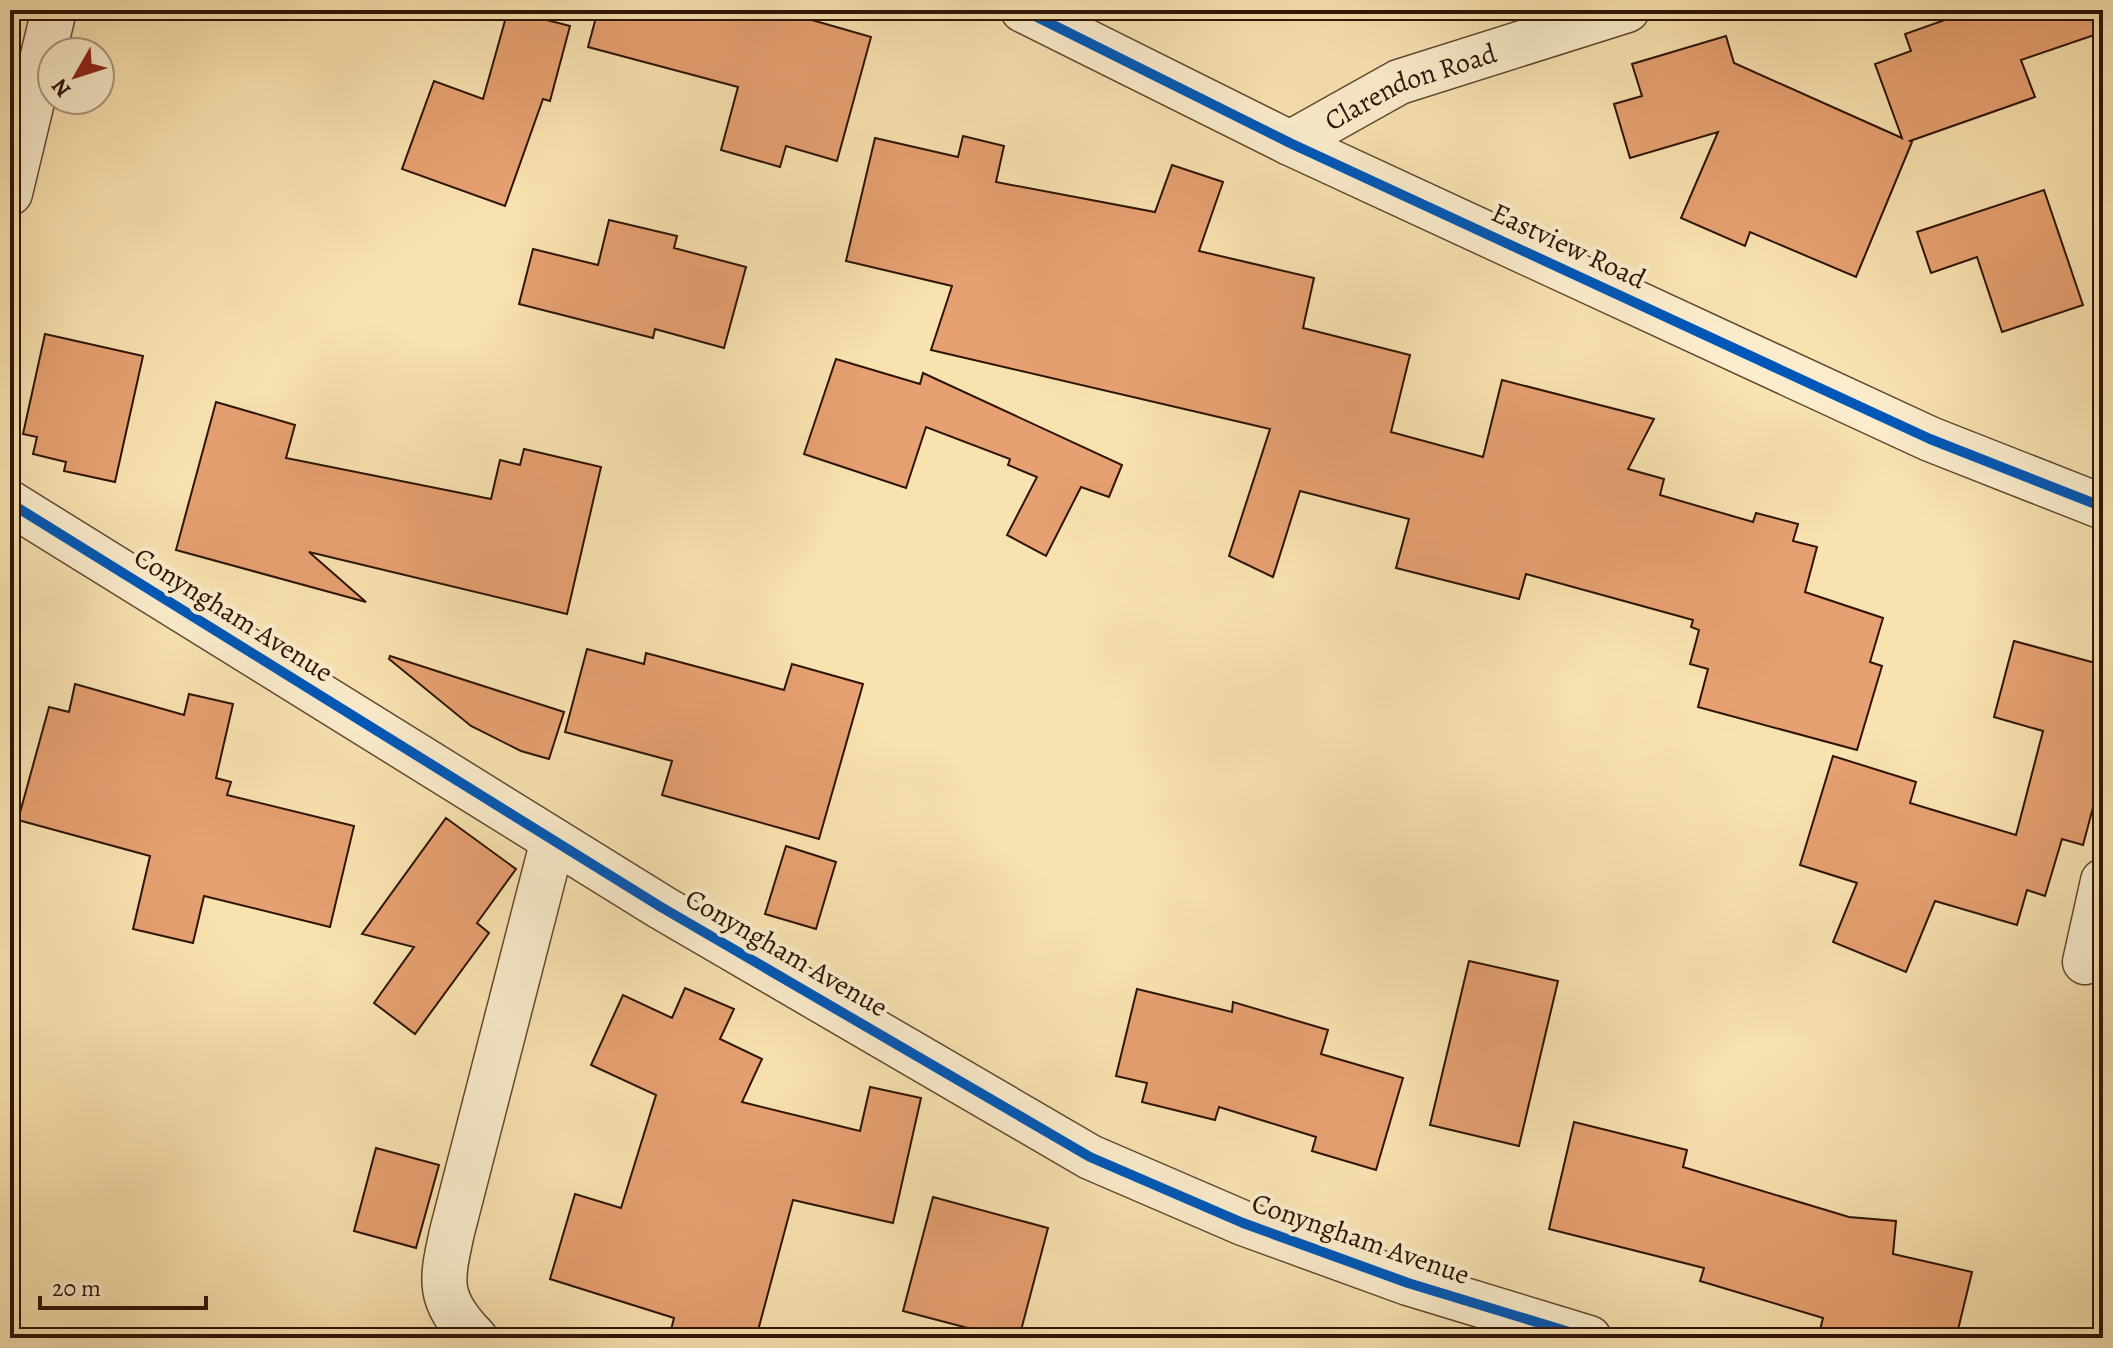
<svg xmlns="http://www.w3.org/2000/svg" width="2113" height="1348" font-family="Alegreya,serif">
<rect width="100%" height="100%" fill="#f8e2b0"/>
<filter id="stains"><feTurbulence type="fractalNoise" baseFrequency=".0025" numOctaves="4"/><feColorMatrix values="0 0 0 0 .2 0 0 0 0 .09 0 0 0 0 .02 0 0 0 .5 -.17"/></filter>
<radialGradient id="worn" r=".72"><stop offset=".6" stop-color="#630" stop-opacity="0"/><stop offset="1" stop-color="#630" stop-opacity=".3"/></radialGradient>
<!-- building -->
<path fill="#e6a071" stroke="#2e1406" stroke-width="2" d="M 508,10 L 570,26 L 550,101 L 543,99 L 505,206 L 402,169 L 434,81 L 483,99 Z
M 598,10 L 777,10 L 871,37 L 837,161 L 786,146 L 780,167 L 721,150 L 738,87 L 588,47 Z
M 1973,10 L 2103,10 L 2103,32 L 2021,60 L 2035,97 L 1910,141 L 1912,142 L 1856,277 L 1750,232 L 1745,246 L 1681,218 L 1718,132 L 1630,158 L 1614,104 L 1642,96 L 1632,64 L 1726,36 L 1734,63 L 1902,138 L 1875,64 L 1911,51 L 1905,34 Z
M 963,136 L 1004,146 L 996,182 L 1155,212 L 1172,165 L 1223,182 L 1199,251 L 1314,278 L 1303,328 L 1410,355 L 1391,432 L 1483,457 L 1502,380 L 1654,419 L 1628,469 L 1664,479 L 1660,495 L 1753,522 L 1756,513 L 1798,524 L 1793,541 L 1817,547 L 1805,592 L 1883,618 L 1870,662 L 1882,666 L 1857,750 L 1698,707 L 1708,669 L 1690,664 L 1699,630 L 1691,627 L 1693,620 L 1526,574 L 1519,599 L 1396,568 L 1409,519 L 1300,491 L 1273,577 L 1229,556 L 1270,429 L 931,350 L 952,286 L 846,261 L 875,138 L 958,157 Z
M 2044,190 L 2083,305 L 2002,332 L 1977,257 L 1931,273 L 1917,232 Z
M 609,220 L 677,236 L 674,248 L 746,267 L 724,348 L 655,329 L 653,338 L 519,304 L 533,249 L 598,265 Z
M 45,334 L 143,356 L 115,482 L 64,471 L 66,462 L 33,454 L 37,437 L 23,434 Z
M 836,359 L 920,384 L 923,373 L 1122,465 L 1109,497 L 1081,487 L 1046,556 L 1007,535 L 1037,477 L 1008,465 L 1010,459 L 926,427 L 906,488 L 804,454 Z
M 216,402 L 295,425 L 286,458 L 491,499 L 500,460 L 520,465 L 524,449 L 601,467 L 567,614 L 309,552 L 366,602 L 176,550 Z
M 2014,641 L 2103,665 L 2103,770 L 2083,845 L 2062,839 L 2045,896 L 2027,890 L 2017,925 L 1935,901 L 1906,972 L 1833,942 L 1857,883 L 1800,865 L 1833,756 L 1916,782 L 1910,803 L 2016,835 L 2043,731 L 1994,717 Z
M 587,649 L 644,664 L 646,653 L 784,690 L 792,664 L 863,684 L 819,839 L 662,795 L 672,761 L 565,732 Z
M 390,656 L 564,712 L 549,759 L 521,751 L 471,726 L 389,659 Z
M 75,684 L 184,715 L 189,694 L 233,704 L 216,778 L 231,782 L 227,795 L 354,826 L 330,927 L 204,896 L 193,943 L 133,929 L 150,856 L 18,820 L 49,707 L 69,712 Z
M 446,818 L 516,869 L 477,923 L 489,933 L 415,1034 L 374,1003 L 414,947 L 362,934 Z
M 786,846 L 836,862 L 816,929 L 765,914 Z
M 1469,961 L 1558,981 L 1519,1146 L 1430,1125 Z
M 685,988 L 734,1009 L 720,1039 L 762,1059 L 742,1102 L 860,1131 L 870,1087 L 921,1098 L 893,1223 L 793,1200 L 756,1338 L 669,1338 L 674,1318 L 550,1279 L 575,1194 L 621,1208 L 656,1095 L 591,1065 L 623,995 L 672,1018 Z
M 1137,989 L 1232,1012 L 1233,1002 L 1328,1030 L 1321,1054 L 1403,1078 L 1376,1170 L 1312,1151 L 1316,1137 L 1219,1107 L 1215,1120 L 1142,1102 L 1147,1083 L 1116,1076 Z
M 1574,1122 L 1687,1150 L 1683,1167 L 1849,1217 L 1896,1221 L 1893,1254 L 1972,1272 L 1956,1338 L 1818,1338 L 1823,1318 L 1700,1281 L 1704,1268 L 1549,1229 Z
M 376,1148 L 439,1165 L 416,1248 L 354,1231 Z
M 933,1197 L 1048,1228 L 1019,1338 L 1006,1338 L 903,1311 Z"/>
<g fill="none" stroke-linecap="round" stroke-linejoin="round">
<!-- minor casing -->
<g stroke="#604830" stroke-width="47">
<g id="minor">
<path d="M 1023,10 L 1290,143 L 1930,439 L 2103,507"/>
<path id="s1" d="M 1290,143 L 1399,82 L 1627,10"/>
<path d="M 10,193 L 54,10"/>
<path d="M 10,503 L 661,907 L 1090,1157 L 1243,1223 L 1408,1283 L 1589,1338"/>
<path d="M 2085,962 L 2103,881"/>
<path d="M 475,1338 C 437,1299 441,1282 452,1232 L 553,840"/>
</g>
</g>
<!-- minor -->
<use href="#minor" stroke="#faeccc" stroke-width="44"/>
<!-- cycleway casing -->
<g stroke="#faeccc" stroke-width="15">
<path id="cycleway" d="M 1023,10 L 1290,143 L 1930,439 L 2103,507
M 10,503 L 661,907 L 1090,1157 L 1243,1223 L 1408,1283 L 1589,1338"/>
</g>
<!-- cycleway -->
<use href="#cycleway" stroke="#0057b8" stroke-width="10"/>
</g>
<g text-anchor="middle" stroke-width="8" stroke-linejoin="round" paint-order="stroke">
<!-- street labels -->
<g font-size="28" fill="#2e1406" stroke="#faeccc">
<text dy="10" stroke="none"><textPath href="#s1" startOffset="134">Clarendon Road</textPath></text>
<text transform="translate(1569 245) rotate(25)" y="10">Eastview Road</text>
<text transform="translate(234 614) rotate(32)" y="10">Conyngham Avenue</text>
<text transform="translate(787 952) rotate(30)" y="10">Conyngham Avenue</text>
<text transform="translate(1361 1238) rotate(19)" y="10">Conyngham Avenue</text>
</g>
</g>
<!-- margin -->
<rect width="2113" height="1348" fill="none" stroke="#f8e2b0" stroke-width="40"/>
<rect x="12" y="12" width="2089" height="1324" fill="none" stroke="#2e1406" stroke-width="4"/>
<rect x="20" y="20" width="2073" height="1308" fill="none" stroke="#2e1406" stroke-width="2"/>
<!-- north arrow -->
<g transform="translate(76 76) rotate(231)"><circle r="38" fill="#faeccc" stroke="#a8967d" stroke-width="2"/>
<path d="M0-6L14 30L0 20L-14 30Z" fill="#8f2418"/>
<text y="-12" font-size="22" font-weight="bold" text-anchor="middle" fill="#2e1406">N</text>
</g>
<!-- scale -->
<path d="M40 1296v12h166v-12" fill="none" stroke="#2e1406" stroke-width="4"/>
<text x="52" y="1296" font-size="24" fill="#2e1406" stroke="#faeccc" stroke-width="6" paint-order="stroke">20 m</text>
<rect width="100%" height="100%" filter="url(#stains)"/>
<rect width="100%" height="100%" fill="url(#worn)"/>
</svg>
